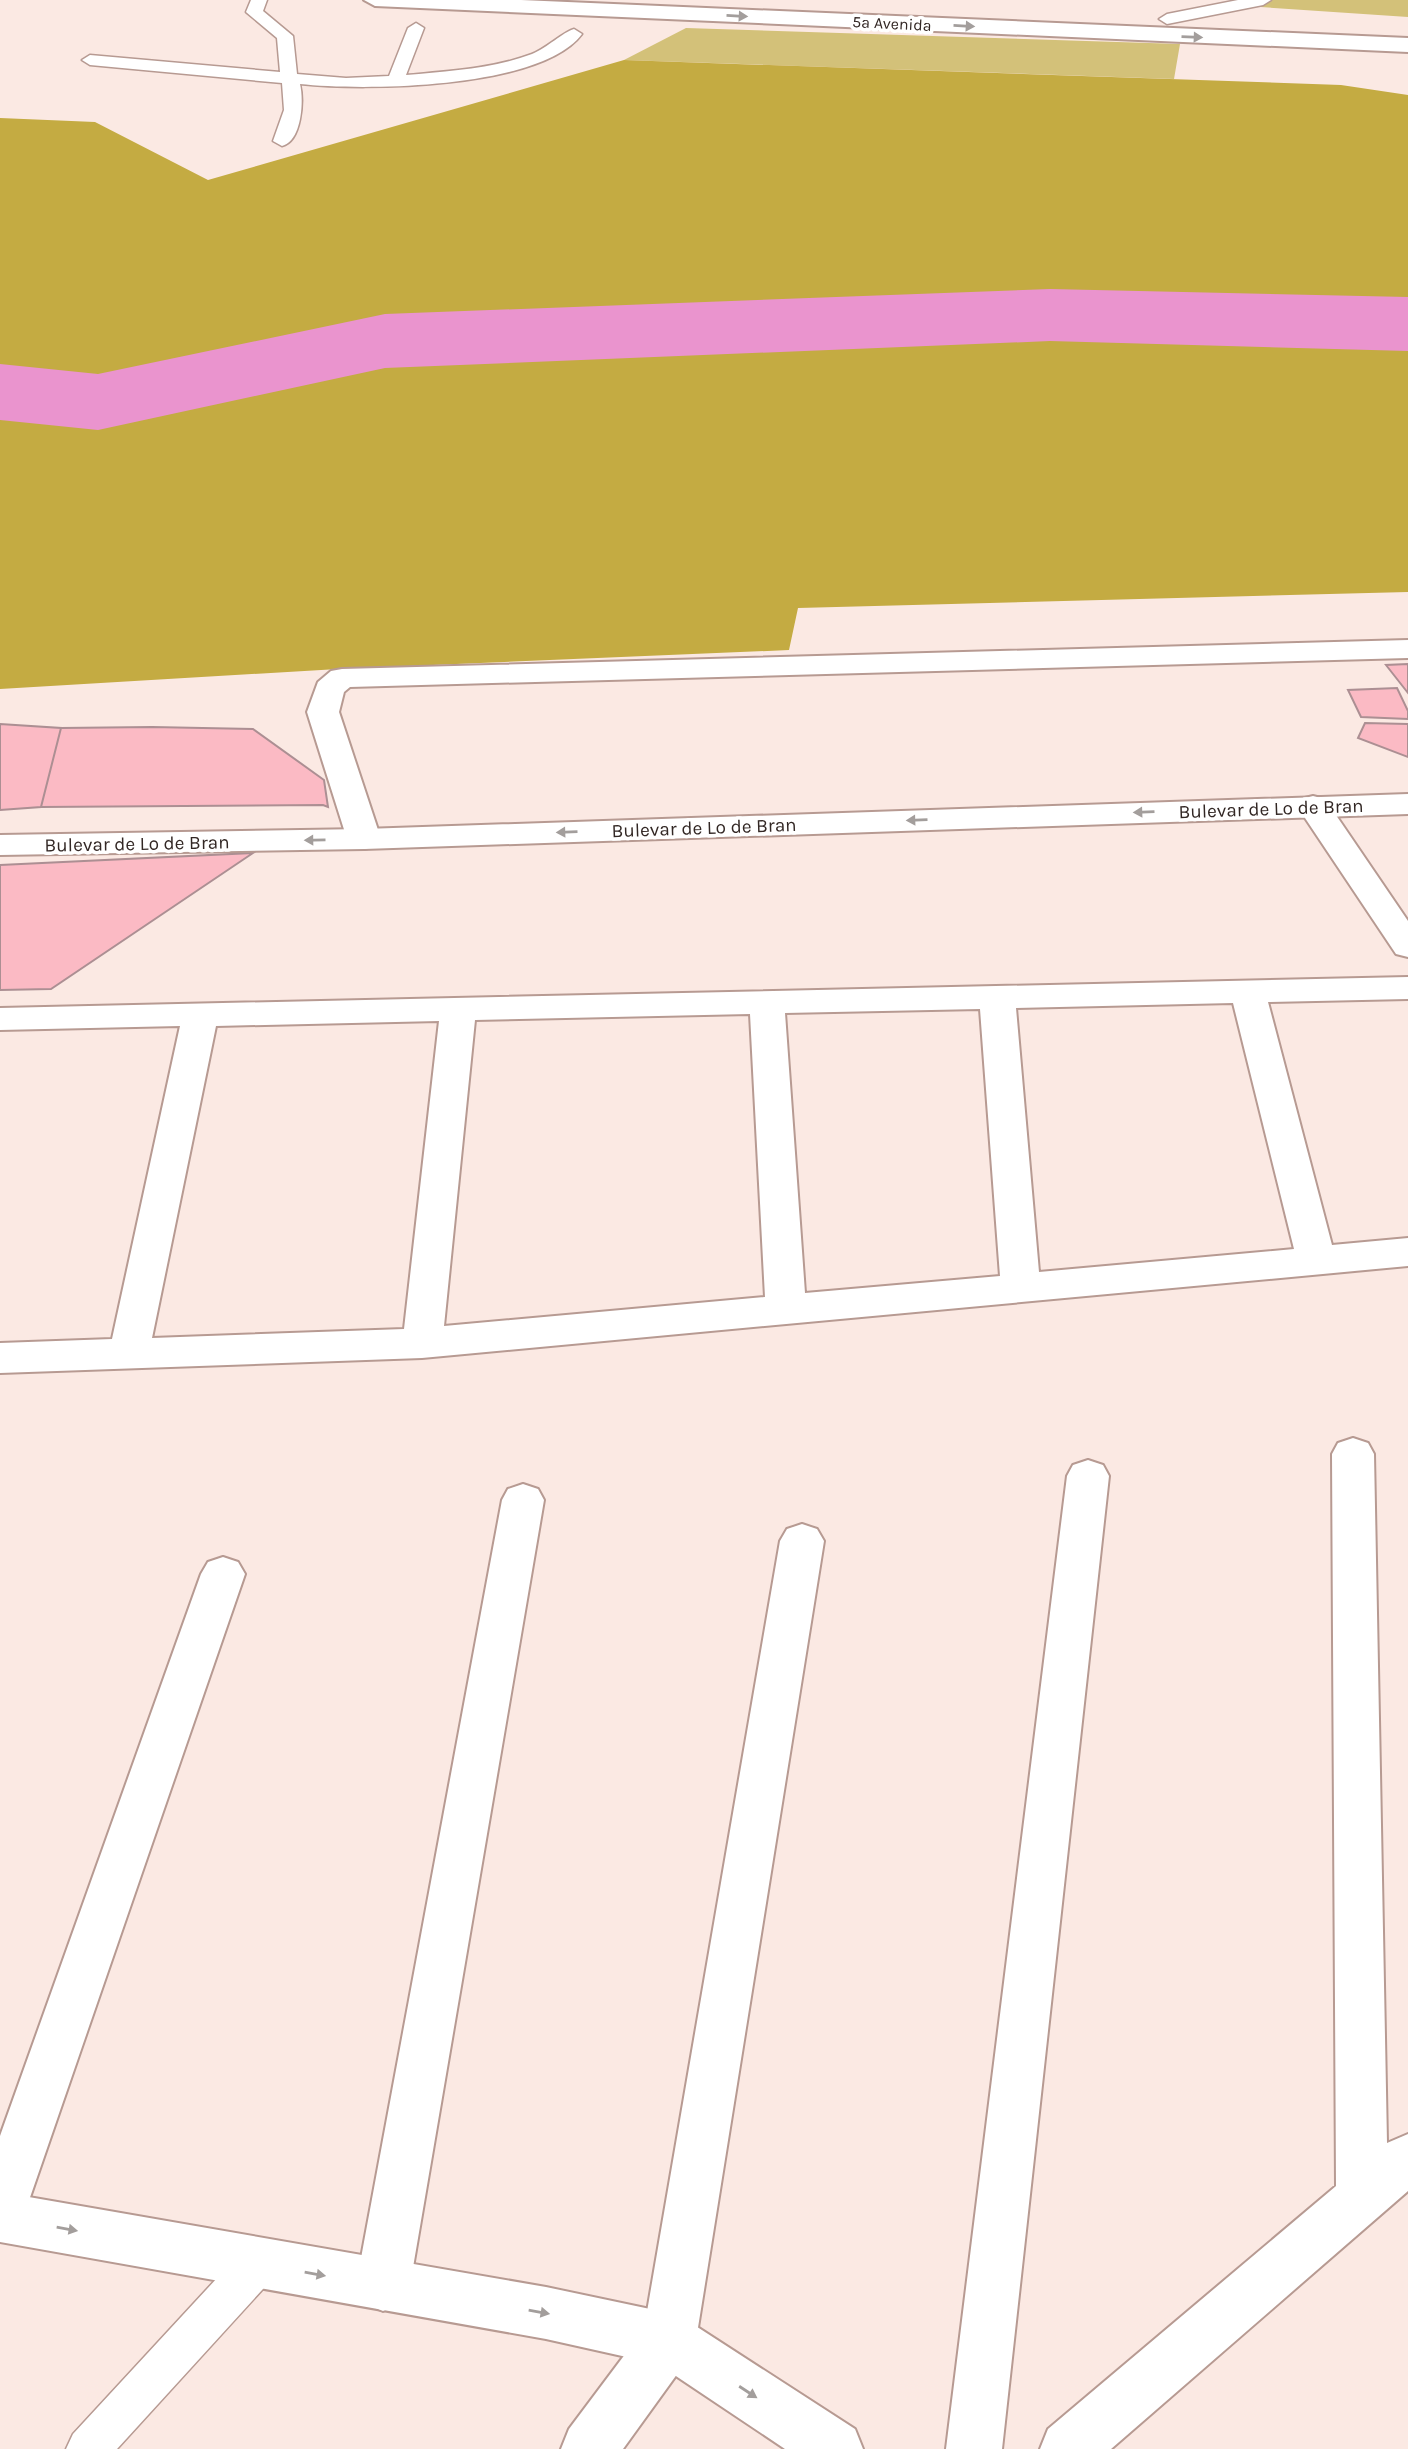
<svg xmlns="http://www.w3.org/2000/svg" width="1408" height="2449" font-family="Karla,sans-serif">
<rect width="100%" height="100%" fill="#fbe9e3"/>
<!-- green -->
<path fill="#d3c179" d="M 1256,0 L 1408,0 L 1408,17 L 1230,5 Z
M 686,28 L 1180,44 L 1174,79 L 624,60 Z"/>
<!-- forest -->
<path fill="#c4ab42" d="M 624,60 L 1341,85 L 1408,95 L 1408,592 L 798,608 L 789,650 L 338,669 L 0,689 L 0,118 L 95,122 L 208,180 Z"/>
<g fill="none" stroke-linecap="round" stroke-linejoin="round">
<!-- river -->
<path fill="#ea94ce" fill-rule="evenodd" d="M 1050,289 L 1408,297 L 1408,351 L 1050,341 L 385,368 L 98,430 L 0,420 L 0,364 L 98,374 L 385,314 Z"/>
</g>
<!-- building -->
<path fill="#fbbac4" stroke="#ac8f93" stroke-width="2" d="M 1408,664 L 1408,693 L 1386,665 Z
M 1397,688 L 1408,711 L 1408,719 L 1361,717 L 1348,690 Z
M 1365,723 L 1408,724 L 1408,757 L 1358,738 Z
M 0,724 L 61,728 L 41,807 L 0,810 Z
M 152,727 L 253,729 L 324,780 L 328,807 L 323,805 L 41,807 L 61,728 Z
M 253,853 L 51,989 L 0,990 L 0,865 Z"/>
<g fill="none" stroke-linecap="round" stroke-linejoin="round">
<!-- lane casing -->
<g stroke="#b79a92" stroke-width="3">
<path id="lane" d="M 251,0 L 267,0 L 263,11 L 293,36 L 297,74 L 346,78 L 389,76 L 408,28 L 416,23 L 424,28 L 406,75 C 448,71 492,69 532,54 C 547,48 563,32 574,29 L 582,34 C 541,89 364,91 300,84 C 304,100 302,141 282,146 L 273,141 L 284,110 L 282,83 L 90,65 L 82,60 L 90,55 L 280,72 L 277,38 L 246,12 Z
M 1238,0 L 1271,0 L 1263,5 L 1167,24 L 1159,19 L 1167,14 Z
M 258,2244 L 273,2250 L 279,2264 L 273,2278 L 117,2449 L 66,2449 L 73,2434 L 243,2250 Z"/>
</g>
<!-- street casing -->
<g stroke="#b79a92" stroke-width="4">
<path id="street" d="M 364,0 L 521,0 L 1408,38 L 1408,52 L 375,6 Z
M 1408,640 L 1408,658 L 350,687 L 344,692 L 339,712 L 381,839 L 376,846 L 364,849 L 352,846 L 347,839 L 307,712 L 318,682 L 331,671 L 342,669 Z
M 1313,796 L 1325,799 L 1408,921 L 1408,957 L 1396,954 L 1297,806 L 1301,799 Z
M 1408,977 L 1408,999 L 1268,1002 L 1332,1245 L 1408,1238 L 1408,1266 L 422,1358 L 0,1373 L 0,1343 L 112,1339 L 180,1026 L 0,1030 L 0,1008 ZM 1233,1003 L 1294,1249 L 1039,1272 L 1016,1008 ZM 980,1009 L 1000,1276 L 805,1293 L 785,1013 ZM 750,1014 L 765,1297 L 444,1326 L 475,1020 ZM 439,1021 L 404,1329 L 152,1338 L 216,1026 Z
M 1353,1438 L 1368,1443 L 1374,1454 L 1387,2143 L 1408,2134 L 1408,2191 L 1111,2449 L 1040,2449 L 1048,2429 L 1336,2186 L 1332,1454 L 1338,1443 Z
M 1088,1460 L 1103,1465 L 1109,1476 L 1002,2449 L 946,2449 L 1067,1476 L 1073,1465 Z
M 523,1484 L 538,1489 L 544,1500 L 410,2285 L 402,2303 L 383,2311 L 364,2303 L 356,2285 L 502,1500 L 508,1489 Z
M 802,1524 L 817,1529 L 824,1541 L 696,2340 L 688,2359 L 623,2449 L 561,2449 L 569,2429 L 644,2329 L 780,1541 L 787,1529 Z
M 223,1557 L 238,1562 L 245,1574 L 26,2209 L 19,2227 L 0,2234 L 0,2136 L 201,1574 L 208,1562 Z"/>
</g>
<!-- secondary casing -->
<g stroke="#b79a92" stroke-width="4">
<path id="secondary" d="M 1408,794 L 1408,814 L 364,849 L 0,855 L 0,835 L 364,829 Z
M 0,2192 L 546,2287 L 669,2313 L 688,2321 L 855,2429 L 863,2449 L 785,2449 L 658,2364 L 546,2339 L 0,2242 Z"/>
</g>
<!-- lane -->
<use href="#lane" fill="#fff" fill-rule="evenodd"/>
<!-- street -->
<use href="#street" fill="#fff" fill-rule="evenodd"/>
<!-- secondary -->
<use href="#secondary" fill="#fff" fill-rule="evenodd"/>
</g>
<!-- one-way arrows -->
<defs><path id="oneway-solid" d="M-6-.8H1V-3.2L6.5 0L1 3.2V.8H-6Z" transform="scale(1.75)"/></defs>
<g fill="#a39e9c">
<use href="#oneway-solid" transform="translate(737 16) rotate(3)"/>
<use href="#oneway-solid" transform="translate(964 26) rotate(3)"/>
<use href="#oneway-solid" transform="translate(1192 37) rotate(2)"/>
<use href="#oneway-solid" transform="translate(1144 812) rotate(178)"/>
<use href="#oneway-solid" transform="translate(917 820) rotate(178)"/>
<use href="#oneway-solid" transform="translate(567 832) rotate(178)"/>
<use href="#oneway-solid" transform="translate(315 840) rotate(179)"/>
<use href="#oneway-solid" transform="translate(67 2229) rotate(10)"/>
<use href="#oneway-solid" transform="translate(315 2274) rotate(10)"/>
<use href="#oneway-solid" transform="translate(539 2312) rotate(10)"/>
<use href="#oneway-solid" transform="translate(748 2392) rotate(33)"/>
</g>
<g text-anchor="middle" stroke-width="7" stroke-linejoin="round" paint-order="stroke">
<!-- far-street labels -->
<g font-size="16" fill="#322724" stroke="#fff">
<text transform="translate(892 23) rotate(3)" y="6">5a Avenida</text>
</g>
<!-- street labels -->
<g font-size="19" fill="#322724" stroke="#fff">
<text transform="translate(1271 808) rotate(-2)" y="7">Bulevar de Lo de Bran</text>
<text transform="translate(704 827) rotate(-2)" y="7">Bulevar de Lo de Bran</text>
<text transform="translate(137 843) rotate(-1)" y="7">Bulevar de Lo de Bran</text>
</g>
</g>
</svg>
